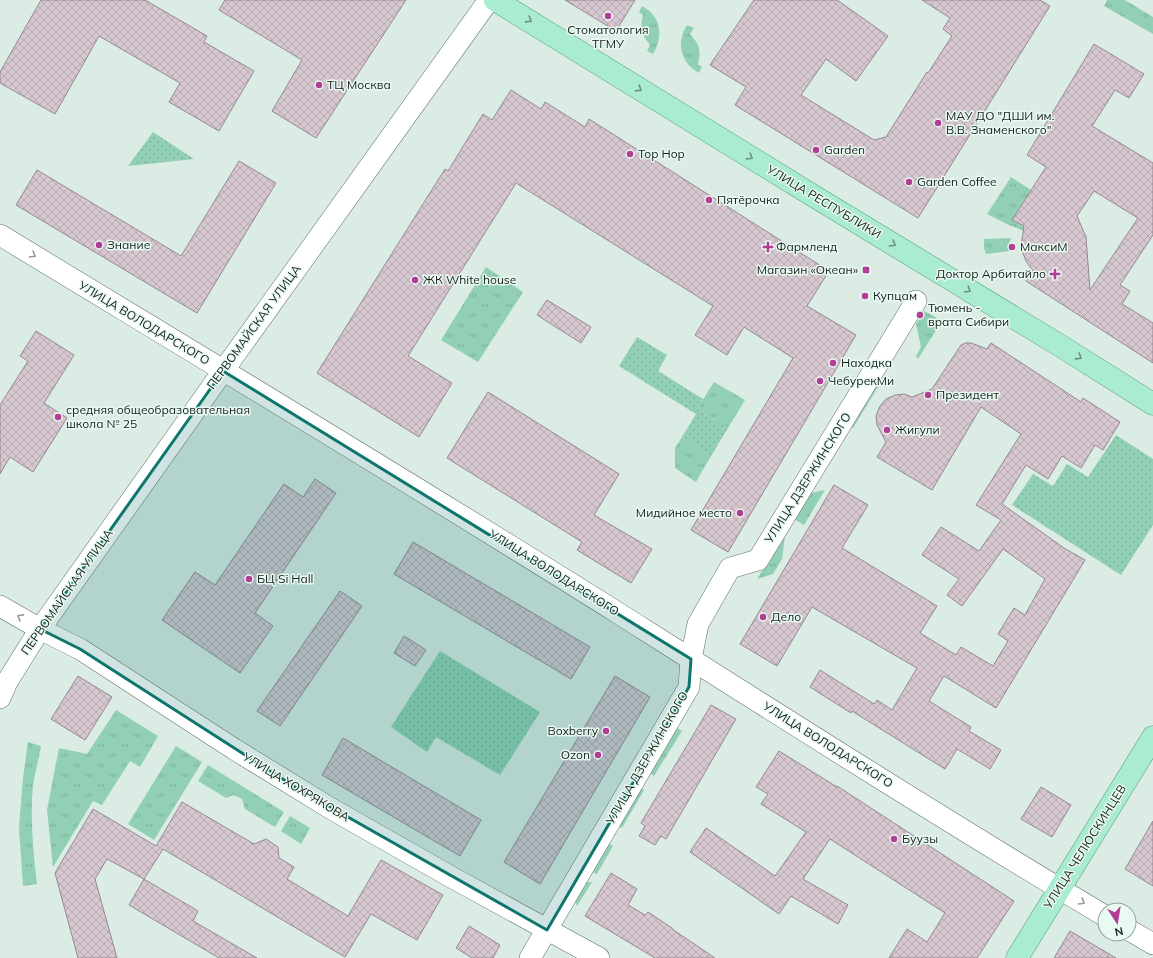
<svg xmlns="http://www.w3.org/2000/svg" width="1153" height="958" font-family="Mulish,sans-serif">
<defs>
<pattern id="grass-tufts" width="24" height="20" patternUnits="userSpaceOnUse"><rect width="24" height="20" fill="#91d0b4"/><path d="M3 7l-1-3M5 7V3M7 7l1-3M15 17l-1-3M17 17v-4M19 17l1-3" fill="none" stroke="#7cb29a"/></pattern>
<pattern id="park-dots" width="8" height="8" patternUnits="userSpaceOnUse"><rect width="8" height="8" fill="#91d0b4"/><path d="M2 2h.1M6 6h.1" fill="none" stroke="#7cb29a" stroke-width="1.8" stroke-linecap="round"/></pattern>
<pattern id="building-cross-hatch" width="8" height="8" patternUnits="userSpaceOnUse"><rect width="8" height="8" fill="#d6c7d1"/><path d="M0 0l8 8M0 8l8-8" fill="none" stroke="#b7aab3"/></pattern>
</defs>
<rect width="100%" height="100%" fill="#dbece4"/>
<!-- grass -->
<path fill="url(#grass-tufts)" d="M 1107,0 L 1125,0 L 1153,17 L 1153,34 L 1104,6 Z
M 642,6 C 661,16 664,36 653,54 L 647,51 L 650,45 C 641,34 640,29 643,15 L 639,12 Z
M 687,25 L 694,28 L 690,34 C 700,45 701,50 698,65 L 702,67 L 699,73 C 680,63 676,42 687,25 Z
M 1011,177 L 1031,190 L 1012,220 L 1026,228 L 1024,231 L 1009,225 L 987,214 Z
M 1011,238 L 1009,244 L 1010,251 L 986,254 L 984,248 L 984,239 Z
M 486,267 L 523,292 L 478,362 L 441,340 Z
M 924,311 L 937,318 L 938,327 L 918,359 L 916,356 L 921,347 L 916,324 Z
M 714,382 L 745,400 L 728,428 L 697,409 Z
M 881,382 L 853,428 L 846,424 L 868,387 Z
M 682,437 L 711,456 L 696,482 L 675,468 L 675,448 Z
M 825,490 L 804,525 L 794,519 L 811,493 Z
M 785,536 L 782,559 L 773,574 L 757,579 Z
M 116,710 L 158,736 L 140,767 L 130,761 L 102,805 L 93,801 L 53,867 L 47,810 L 59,748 L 87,754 Z
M 674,726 L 682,731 L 654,776 L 647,771 Z
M 28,742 L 41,746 C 39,759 35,772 33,785 C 30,818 33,851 37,884 L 23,886 L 19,827 L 23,778 Z
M 176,746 L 202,762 L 154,840 L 128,824 Z
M 208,765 L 284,812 L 275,827 L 245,809 L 242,799 L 234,795 L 226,798 L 198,781 Z
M 638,786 L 644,790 L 622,828 L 616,825 Z
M 290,816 L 310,828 L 301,844 L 281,831 Z
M 607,842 L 613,846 L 597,874 L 590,871 Z
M 582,882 L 592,882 L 577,906 L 573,895 Z"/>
<!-- park -->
<path fill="url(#park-dots)" d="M 153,132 L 194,159 L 128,166 Z
M 637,337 L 667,355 L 658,371 L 703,399 L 697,409 L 728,428 L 711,456 L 682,437 L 696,414 L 619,366 Z
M 1116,435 L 1153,459 L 1153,525 L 1121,575 L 1012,505 L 1033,474 L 1053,486 L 1067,464 L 1088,477 Z
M 440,651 L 540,712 L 500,775 L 436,737 L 427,752 L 391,727 Z"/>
<!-- building -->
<path fill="url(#building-cross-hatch)" stroke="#968891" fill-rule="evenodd" d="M 41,0 L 145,0 L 207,36 L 204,42 L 254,71 L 219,131 L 169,102 L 180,83 L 99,36 L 55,114 L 0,83 L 0,72 Z
M 225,0 L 406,0 L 316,138 L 272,111 L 302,60 L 219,10 Z
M 565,0 L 635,0 L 616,31 Z
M 754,0 L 837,0 L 888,36 L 856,81 L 826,59 L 801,95 L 874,140 L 886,137 L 927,72 L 928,73 L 952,36 L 943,29 L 950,18 L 922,0 L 1040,0 L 1050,6 L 918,218 L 735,105 L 746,87 L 710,65 Z
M 1094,44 L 1144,74 L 1129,98 L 1115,90 L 1092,126 L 1153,163 L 1153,235 L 1120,285 L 1130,291 L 1122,304 L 1153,323 L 1153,363 L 1026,281 L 1033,271 L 1026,261 L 1022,251 L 1021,246 L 1024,226 L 1012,220 L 1046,167 L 1027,155 ZM 1094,191 L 1138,218 L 1090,290 L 1086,237 L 1077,216 Z
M 511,90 L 541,109 L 545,102 L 585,127 L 589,119 L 829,271 L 807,306 L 856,335 L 728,552 L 691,530 L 793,358 L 744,327 L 727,355 L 695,335 L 713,306 L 516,183 L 408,356 L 452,383 L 419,437 L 317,373 L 445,169 L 448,171 L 483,114 L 492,120 Z
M 239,161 L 276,183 L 197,313 L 16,205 L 37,170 L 181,256 Z
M 547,300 L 591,327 L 581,343 L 537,315 Z
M 36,331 L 74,355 L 44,403 L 67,418 L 33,472 L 10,457 L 0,474 L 0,405 L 28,361 L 20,356 Z
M 966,343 L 971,343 L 987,349 L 991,343 L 1081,402 L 1083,398 L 1120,422 L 1103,450 L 1095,445 L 1081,468 L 1062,456 L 1048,479 L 1026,465 L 1002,504 L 1064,548 L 1085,560 L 996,708 L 944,676 L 929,701 L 971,727 L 969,731 L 1001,750 L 990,769 L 957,749 L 945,769 L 852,711 L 851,713 L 810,687 L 820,670 L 874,704 L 877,700 L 892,710 L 917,668 L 812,607 L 777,666 L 740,644 L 834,485 L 868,505 L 842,548 L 937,606 L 920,633 L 956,655 L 961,647 L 993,666 L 1008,641 L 998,634 L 1014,608 L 1025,615 L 1045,579 L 1003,549 L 962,606 L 947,595 L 959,579 L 922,555 L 941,527 L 979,551 L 1001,520 L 976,505 L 1021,434 L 981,407 L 932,490 L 877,457 L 886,442 L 877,425 L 876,416 L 880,406 L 886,399 L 895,395 L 904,394 L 912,397 L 932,389 L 961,345 Z
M 488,392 L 619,474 L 594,515 L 652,549 L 631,583 L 577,550 L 582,542 L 447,458 Z
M 315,479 L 336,493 L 255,613 L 273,626 L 240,673 L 162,620 L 195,572 L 215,585 L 284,484 L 303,497 Z
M 413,542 L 590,647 L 571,679 L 394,574 Z
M 340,591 L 362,606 L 280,726 L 257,711 Z
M 404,636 L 426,650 L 415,666 L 394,653 Z
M 78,676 L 112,697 L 85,740 L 51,719 Z
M 615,676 L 650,697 L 540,884 L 504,862 Z
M 711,705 L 736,719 L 666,839 L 661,836 L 655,845 L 639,836 L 645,826 L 641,823 Z
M 343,738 L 481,820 L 460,856 L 322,775 Z
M 779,751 L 837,787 L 837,786 L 1014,901 L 977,958 L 889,958 L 907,929 L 927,942 L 945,913 L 830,839 L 803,879 L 848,905 L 838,924 L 791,896 L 779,914 L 690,852 L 706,828 L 775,876 L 806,832 L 761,804 L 768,794 L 756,787 Z
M 1041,787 L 1071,805 L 1052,837 L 1021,819 Z
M 182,802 L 254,844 L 266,839 L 278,847 L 279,858 L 294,867 L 287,879 L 348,916 L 381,860 L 443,895 L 417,940 L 371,914 L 345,957 L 163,849 L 144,879 L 107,859 L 95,879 L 117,958 L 78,958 L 55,873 L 93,809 L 156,846 Z
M 1153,821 L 1153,886 L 1125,869 Z
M 611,873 L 637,889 L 628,905 L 645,915 L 648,912 L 672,928 L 672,929 L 715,958 L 655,958 L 585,916 Z
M 144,879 L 198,911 L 193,921 L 257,958 L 219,958 L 129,905 Z
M 469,926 L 500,945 L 493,958 L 472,958 L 456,948 Z
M 1070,931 L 1116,958 L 1054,958 Z"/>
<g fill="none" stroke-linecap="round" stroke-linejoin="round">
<!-- minor casing -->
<g stroke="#64736c" stroke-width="22">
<path id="minor" d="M 0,235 C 206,360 413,484 618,613 C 779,715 941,818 1105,916
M 0,606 L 40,629 L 80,649 L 234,749 L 330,808 L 453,878 L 599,958
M 0,698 L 7,682 L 40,629 L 223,371 L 489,0
M 1129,930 L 1153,944
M 530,958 L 689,687 L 691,659 L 698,624 L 730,568 L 758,560 L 916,301"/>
</g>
<!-- major casing -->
<g stroke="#529c7e" stroke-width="23">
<path id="major" d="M 495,0 L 812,195 L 1064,348 L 1153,404
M 1017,958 L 1153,737"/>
</g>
<!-- minor -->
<use href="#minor" stroke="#fff" stroke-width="21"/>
<!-- major -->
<use href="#major" stroke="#aaecd1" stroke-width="22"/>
</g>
<!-- one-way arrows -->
<defs><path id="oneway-chevron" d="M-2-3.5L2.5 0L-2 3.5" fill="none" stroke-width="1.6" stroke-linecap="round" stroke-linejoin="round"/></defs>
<g stroke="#699080">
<use href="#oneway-chevron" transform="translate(529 20) rotate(32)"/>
<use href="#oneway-chevron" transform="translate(639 89) rotate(32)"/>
<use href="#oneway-chevron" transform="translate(750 157) rotate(32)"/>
<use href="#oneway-chevron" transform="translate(893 244) rotate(31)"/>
<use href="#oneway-chevron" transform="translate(968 290) rotate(31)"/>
<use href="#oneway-chevron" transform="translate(1079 357) rotate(32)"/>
</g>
<g stroke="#989a99">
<use href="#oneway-chevron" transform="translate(33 255) rotate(31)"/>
<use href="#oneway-chevron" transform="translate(20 617) rotate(-151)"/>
<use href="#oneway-chevron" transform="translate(1082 902) rotate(31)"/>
</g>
<!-- marked area -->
<path fill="#0f766e" fill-opacity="0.2" stroke="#0f766e" stroke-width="3" stroke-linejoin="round" d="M 223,371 L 691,659 L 689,687 L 547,930 L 295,787 L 80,649 L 40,629 Z"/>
<!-- markers -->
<g fill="#b13d95" stroke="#e8faf1" stroke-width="1.5">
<circle cx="608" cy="16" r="4"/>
<circle cx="319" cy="85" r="4"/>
<circle cx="938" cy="123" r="4"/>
<circle cx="816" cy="150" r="4"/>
<circle cx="630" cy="154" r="4"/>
<circle cx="909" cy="182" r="4"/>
<circle cx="709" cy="200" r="4"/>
<circle cx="99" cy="245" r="4"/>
<path d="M766 241h4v4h4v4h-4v4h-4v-4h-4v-4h4z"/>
<circle cx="1012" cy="247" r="4"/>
<rect x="862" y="266" width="8" height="8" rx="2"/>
<path d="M1053 268h4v4h4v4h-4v4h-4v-4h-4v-4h4z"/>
<circle cx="415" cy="280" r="4"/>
<circle cx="865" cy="296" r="4"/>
<circle cx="920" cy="315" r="4"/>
<circle cx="833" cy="363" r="4"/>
<circle cx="820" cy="381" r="4"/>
<circle cx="928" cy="395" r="4"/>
<circle cx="58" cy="417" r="4"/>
<circle cx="887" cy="430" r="4"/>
<circle cx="740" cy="513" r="4"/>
<circle cx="249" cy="579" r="4"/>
<circle cx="763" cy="617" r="4"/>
<circle cx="606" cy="731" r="4"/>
<circle cx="598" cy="755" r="4"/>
<circle cx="894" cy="839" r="4"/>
</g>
<g text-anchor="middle" stroke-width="3" stroke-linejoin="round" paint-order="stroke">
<!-- poi labels -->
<g font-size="12" fill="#191f1c" stroke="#e8faf1" text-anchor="start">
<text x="608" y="34" text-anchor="middle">Стоматология<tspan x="608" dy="14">ТГМУ</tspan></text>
<text x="327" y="89">ТЦ Москва</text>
<text x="946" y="120">МАУ ДО "ДШИ им.<tspan x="946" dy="14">В.В. Знаменского"</tspan></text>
<text x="824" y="154">Garden</text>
<text x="638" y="158">Top Hop</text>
<text x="917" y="186">Garden Coffee</text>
<text x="717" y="204">Пятёрочка</text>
<text x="107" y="249">Знание</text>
<text x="776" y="251">Фармленд</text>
<text x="1020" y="251">МаксиМ</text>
<text x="858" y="274" text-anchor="end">Магазин «Океан»</text>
<text x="1046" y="278" text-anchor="end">Доктор Арбитайло</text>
<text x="423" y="284">ЖК White house</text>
<text x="873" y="300">Купцам</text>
<text x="928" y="312">Тюмень -<tspan x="928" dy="14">врата Сибири</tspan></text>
<text x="841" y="367">Находка</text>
<text x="828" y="385">ЧебурекМи</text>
<text x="936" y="399">Президент</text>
<text x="66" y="414">средняя общеобразовательная<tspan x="66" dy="14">школа № 25</tspan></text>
<text x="895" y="434">Жигули</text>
<text x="732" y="517" text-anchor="end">Мидийное место</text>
<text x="257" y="583">БЦ Si Hall</text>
<text x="771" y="621">Дело</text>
<text x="598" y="735" text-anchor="end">Boxberry</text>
<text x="590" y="759" text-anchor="end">Ozon</text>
<text x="902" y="843">Буузы</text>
</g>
<!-- street labels -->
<g font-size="12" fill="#191f1c" stroke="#e8faf1">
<text transform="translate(824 202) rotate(31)" y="4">УЛИЦА РЕСПУБЛИКИ</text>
<text transform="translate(144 323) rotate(31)" y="4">УЛИЦА ВОЛОДАРСКОГО</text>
<text transform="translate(254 327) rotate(-54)" y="4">ПЕРВОМАЙСКАЯ УЛИЦА</text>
<text transform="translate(808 478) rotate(-58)" y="4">УЛИЦА ДЗЕРЖИНСКОГО</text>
<text transform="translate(554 573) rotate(32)" y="4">УЛИЦА ВОЛОДАРСКОГО</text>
<text transform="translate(67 592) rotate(-55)" y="4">ПЕРВОМАЙСКАЯ УЛИЦА</text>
<text transform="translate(828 745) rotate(32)" y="4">УЛИЦА ВОЛОДАРСКОГО</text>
<text transform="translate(647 758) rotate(-60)" y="4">УЛИЦА ДЗЕРЖИНСКОГО</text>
<text transform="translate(296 787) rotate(31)" y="4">УЛИЦА ХОХРЯКОВА</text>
<text transform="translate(1085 847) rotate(-58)" y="4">УЛИЦА ЧЕЛЮСКИНЦЕВ</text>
</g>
</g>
<!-- north arrow -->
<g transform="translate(1117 922) rotate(168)"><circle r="19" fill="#e8faf1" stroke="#95a29c"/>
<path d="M0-3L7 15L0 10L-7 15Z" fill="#b13d95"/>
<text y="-6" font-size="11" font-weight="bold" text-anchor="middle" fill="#191f1c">N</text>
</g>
</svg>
